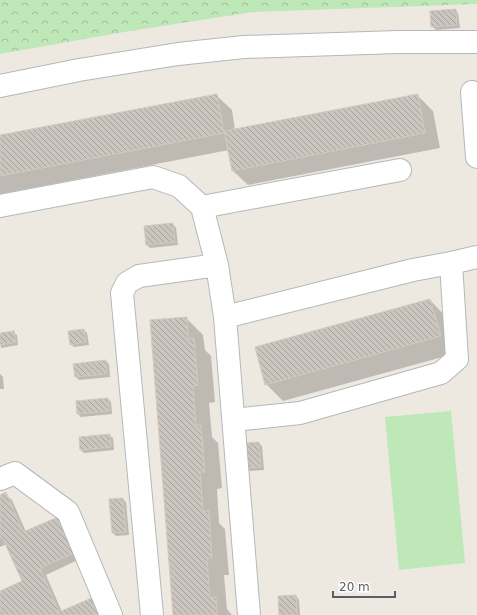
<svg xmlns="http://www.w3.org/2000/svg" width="477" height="615" font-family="'DejaVu Sans',sans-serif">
<defs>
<pattern id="forest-crowns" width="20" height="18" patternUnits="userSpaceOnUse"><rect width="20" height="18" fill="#bfe8b9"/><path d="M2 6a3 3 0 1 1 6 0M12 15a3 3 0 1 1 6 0" fill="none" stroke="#9ebf9a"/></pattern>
<pattern id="building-back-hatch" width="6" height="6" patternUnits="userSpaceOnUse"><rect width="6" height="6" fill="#cbc5bf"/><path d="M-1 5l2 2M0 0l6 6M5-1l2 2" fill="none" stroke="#a8a39f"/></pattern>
</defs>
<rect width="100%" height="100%" fill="#eee9e0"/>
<!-- forest -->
<path fill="url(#forest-crowns)" d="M 0,0 L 477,0 L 477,4 L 253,12 L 124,32 L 0,54 Z"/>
<!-- pitch -->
<path fill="#bfe8b9" d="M 451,411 L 465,563 L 399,570 L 385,417 Z"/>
<!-- shadow -->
<path fill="#0003" d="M 455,10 L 458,13 L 460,28 L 436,30 L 432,26 Z
M 216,95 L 232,110 L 235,130 L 418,96 L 433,111 L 440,148 L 248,185 L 232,170 L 229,150 L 0,194 L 0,136 Z
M 173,224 L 176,228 L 178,245 L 150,248 L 147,245 Z
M 430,300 L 447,318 L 457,353 L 283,401 L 266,384 Z
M 186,318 L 203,335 L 205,350 L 211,356 L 215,402 L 209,403 L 212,437 L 218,443 L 222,488 L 217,489 L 219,523 L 225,529 L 229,575 L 224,575 L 227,609 L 232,615 L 174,615 Z
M 84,330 L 87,333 L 89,345 L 74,347 L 71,344 Z
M 13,332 L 17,335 L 18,345 L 1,348 L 0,334 Z
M 106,361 L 109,364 L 110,377 L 79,380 L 75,376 Z
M 0,374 L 3,377 L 4,389 L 0,389 Z
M 108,399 L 111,402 L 112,414 L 81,417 L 78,414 Z
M 109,435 L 113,438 L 114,450 L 84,453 L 81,450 Z
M 259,443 L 262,446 L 264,470 L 250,471 L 247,468 Z
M 5,494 L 12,500 L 26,532 L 58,518 L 65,525 L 80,559 L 46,575 L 62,612 L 0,615 L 0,592 L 23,581 L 7,544 L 0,547 L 0,496 Z
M 123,499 L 126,502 L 129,535 L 116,536 L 113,533 Z
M 296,596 L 299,600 L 300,615 L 280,615 Z"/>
<!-- building -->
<path fill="url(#building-back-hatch)" stroke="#d3c9be" d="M 456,9 L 457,25 L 431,27 L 430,11 Z
M 217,94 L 224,133 L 0,176 L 0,135 Z
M 418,94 L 425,133 L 232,171 L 224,131 Z
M 173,223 L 175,242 L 146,245 L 144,226 Z
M 430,299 L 441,336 L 265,385 L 255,347 Z
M 187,317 L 188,339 L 194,338 L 198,385 L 193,386 L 196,425 L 201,425 L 205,472 L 200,472 L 203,511 L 209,511 L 212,558 L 207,559 L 210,598 L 216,597 L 217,615 L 173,615 L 150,320 Z
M 84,329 L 86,342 L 70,345 L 68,331 Z
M 14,331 L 16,342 L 0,345 L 0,333 Z
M 106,360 L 107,374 L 75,377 L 73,364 Z
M 108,398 L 109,411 L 77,414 L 76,401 Z
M 110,434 L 111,447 L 80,450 L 79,437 Z
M 259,442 L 261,467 L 246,468 L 244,443 Z
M 6,492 L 23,532 L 58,517 L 74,553 L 40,568 L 59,612 L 94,597 L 102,615 L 0,615 L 0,591 L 22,581 L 2,537 L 0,538 L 0,495 Z
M 123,498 L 126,532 L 112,533 L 109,499 Z
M 296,595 L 297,615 L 279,615 L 278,596 Z"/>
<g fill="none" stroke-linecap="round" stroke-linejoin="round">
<!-- minor casing -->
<g stroke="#b3b8bc" stroke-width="24">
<path id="minor" d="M 0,86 L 79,70 L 178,54 L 244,47 L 398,42 L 477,42
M 472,92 L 477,157
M 0,206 L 153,177 L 179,186 L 202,207 L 400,170
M 202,207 L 217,265 L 225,317 L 249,615
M 225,317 L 413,270 L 451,263
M 234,420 L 300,413 L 441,373 L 457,359 L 451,263 L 477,257
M 0,479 L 15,473 L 68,512 L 111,615
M 152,615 L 122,293 L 127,283 L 139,276 L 217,265"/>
</g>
<!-- minor -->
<use href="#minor" stroke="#fff" stroke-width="22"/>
</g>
<!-- scale -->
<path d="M333 591v6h62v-6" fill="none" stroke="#595e63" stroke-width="2"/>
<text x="339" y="591" font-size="12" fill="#595e63" stroke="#ffffff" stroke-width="3" paint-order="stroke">20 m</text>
</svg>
